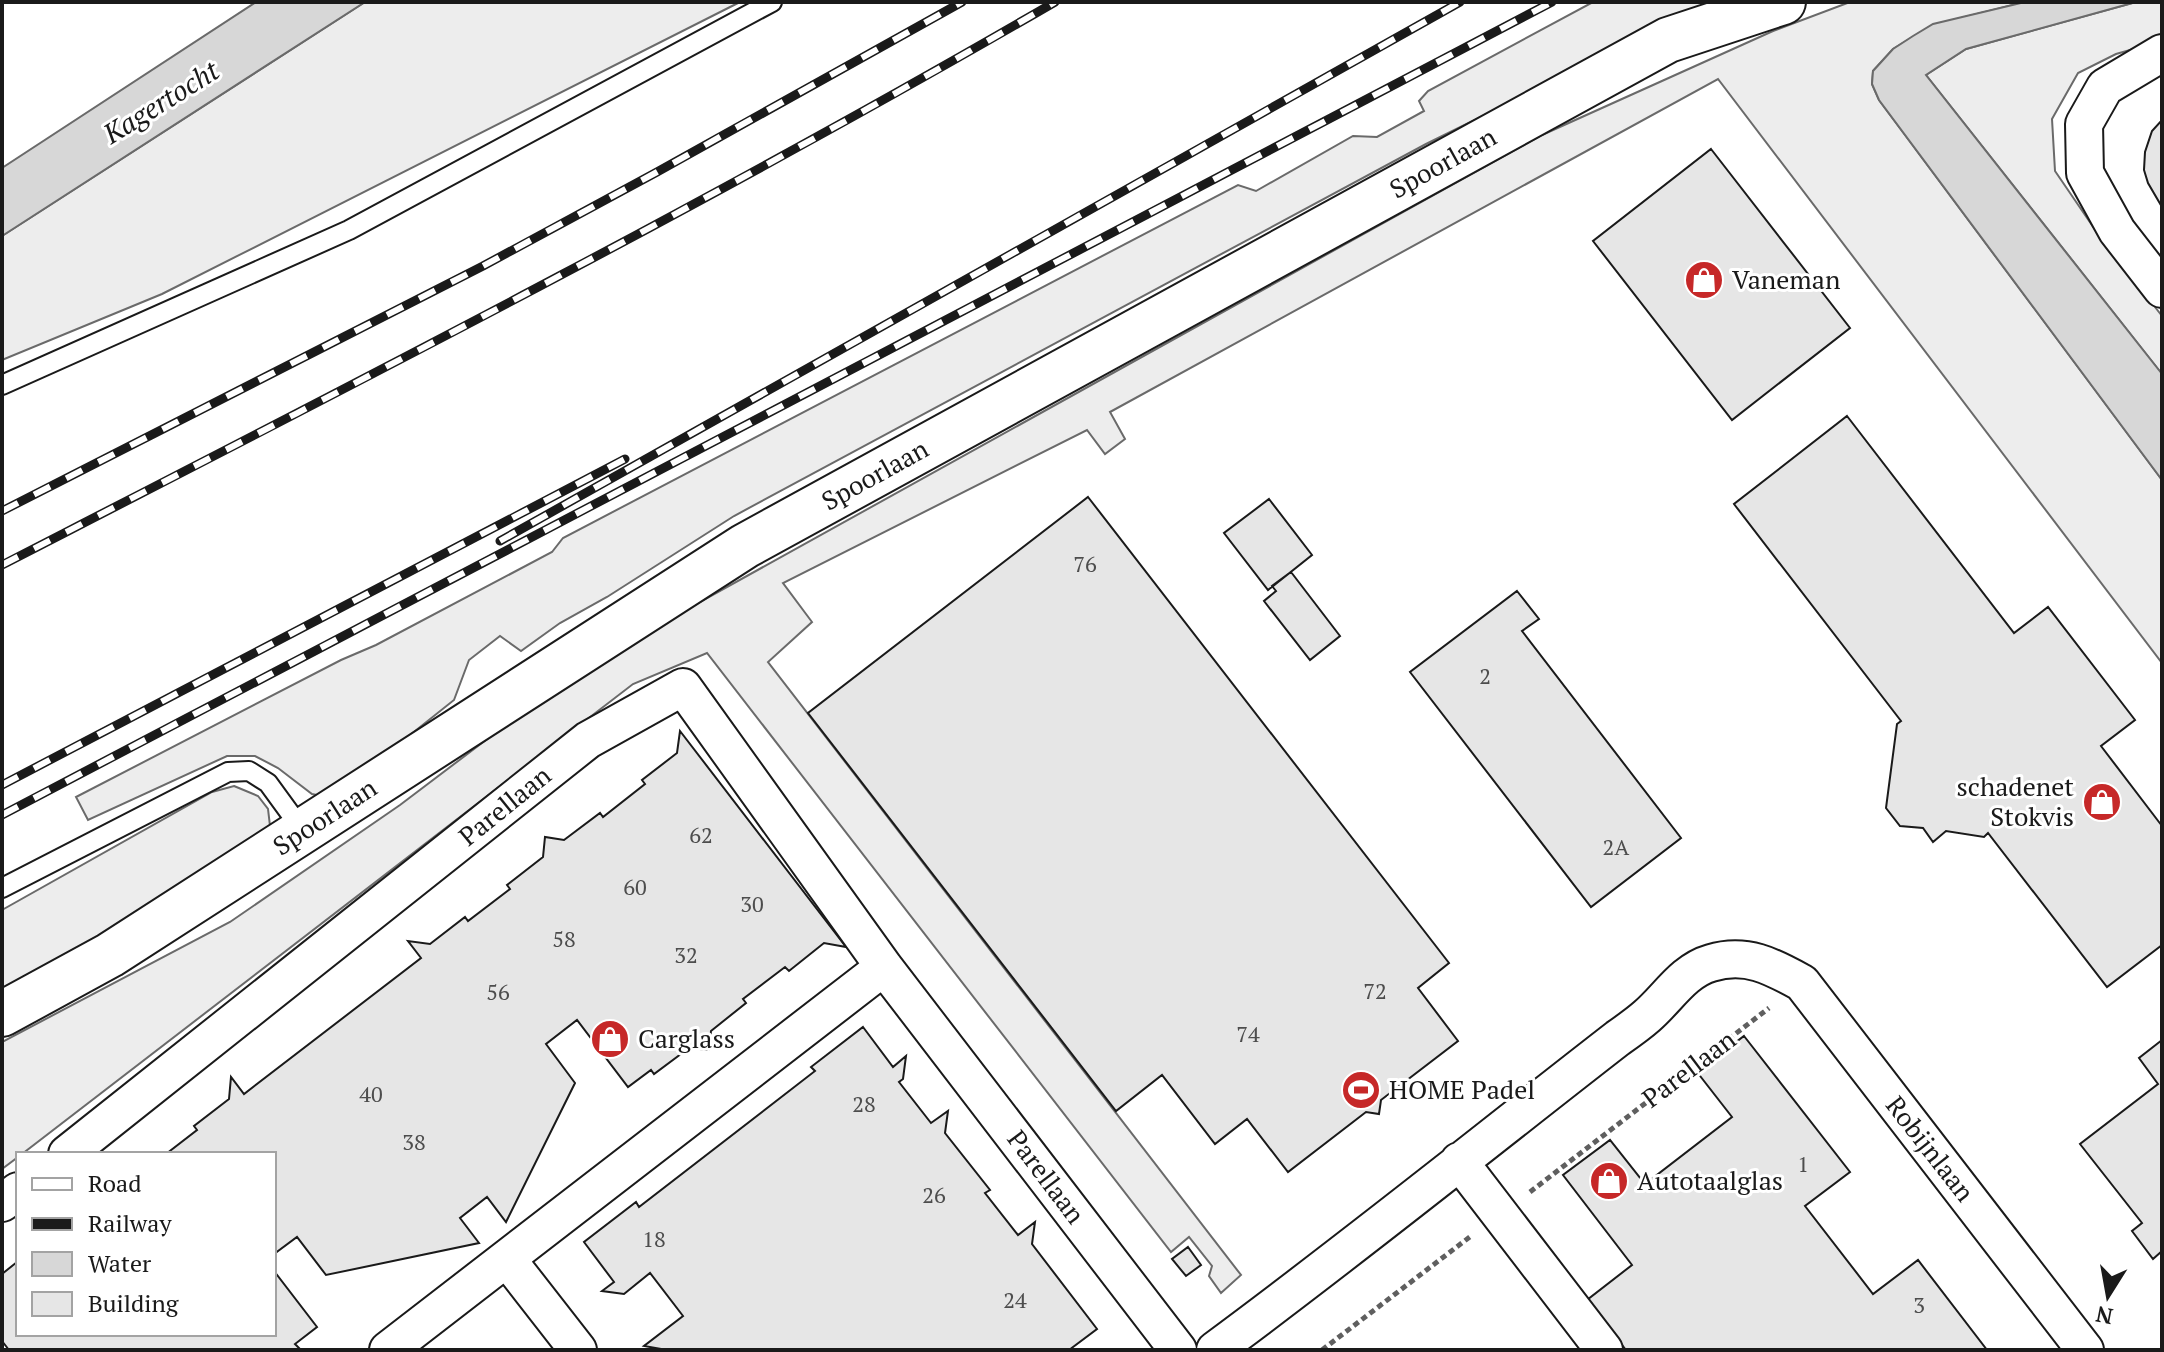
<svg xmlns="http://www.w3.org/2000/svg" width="2164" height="1352" font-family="'PT Serif',serif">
<rect width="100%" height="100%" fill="#fff"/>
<!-- built -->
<path fill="#ededed" stroke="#6a6a6a" stroke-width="2" d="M 365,2 L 740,2 L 162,294 L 2,360 L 2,236 Z
M 1593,2 L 1714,2 L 1426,144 L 734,516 L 607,597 L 560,623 L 521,651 L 500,636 L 469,660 L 454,700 L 331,798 L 312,794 L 278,768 L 255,756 L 227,756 L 88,820 L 76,797 L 341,660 L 376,645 L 552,552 L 563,538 L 1238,185 L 1256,191 L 1353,136 L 1377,137 L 1424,111 L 1419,101 L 1428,91 Z
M 1850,2 L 2025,2 L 1933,25 L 1893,49 L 1873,71 L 1872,84 L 1879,100 L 2162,480 L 2162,663 L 1718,79 L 1110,412 L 1125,439 L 1105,454 L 1087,430 L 783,583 L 812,622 L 768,662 L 1241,1275 L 1221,1293 L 1209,1276 L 1212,1266 L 1189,1237 L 1171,1252 L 707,653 L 633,684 L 22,1154 L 18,1154 L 18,1157 L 2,1169 L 2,1042 L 230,922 L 400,805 L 581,668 L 1542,135 L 1773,31 Z
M 2136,2 L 2162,2 L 2162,41 L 2116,54 L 2078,73 L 2052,119 L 2055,171 L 2098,234 L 2162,316 L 2162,374 L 1926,75 L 1966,49 Z
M 234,786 L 258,796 L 268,809 L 270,826 L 261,844 L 2,998 L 2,910 L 212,792 Z"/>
<!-- water -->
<path fill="#d7d7d7" stroke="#6a6a6a" stroke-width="2" d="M 256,2 L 365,2 L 2,236 L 2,168 Z
M 2025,2 L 2136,2 L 1966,49 L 1926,75 L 2162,374 L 2162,480 L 1879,100 L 1872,84 L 1873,71 L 1893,49 L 1913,36 L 1933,24 Z"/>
<!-- building -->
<path fill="#e6e6e6" stroke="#1a1a1a" stroke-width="2" d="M 2162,120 L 2162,207 L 2148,183 L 2144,170 L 2145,152 L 2152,131 Z
M 1711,149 L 1850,328 L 1732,420 L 1593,241 Z
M 1847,416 L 2014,633 L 2048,607 L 2135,720 L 2101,746 L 2162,826 L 2162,945 L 2107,987 L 1988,833 L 1984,837 L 1946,831 L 1933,842 L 1923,828 L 1900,826 L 1886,808 L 1897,724 L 1901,721 L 1734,504 Z
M 1088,497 L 1449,963 L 1418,988 L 1458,1041 L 1381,1100 L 1379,1114 L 1366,1112 L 1288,1172 L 1247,1119 L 1215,1144 L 1162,1075 L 1116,1111 L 808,713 Z
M 1269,499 L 1312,555 L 1268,590 L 1224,533 Z
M 1291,572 L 1340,636 L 1310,660 L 1264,601 L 1276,591 L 1272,586 Z
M 1517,591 L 1539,619 L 1522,631 L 1681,838 L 1591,907 L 1410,672 Z
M 680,731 L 846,947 L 824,943 L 789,971 L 785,967 L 743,999 L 746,1003 L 711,1031 L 709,1050 L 689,1048 L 654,1074 L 651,1070 L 628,1087 L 577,1020 L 546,1044 L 575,1083 L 506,1222 L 487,1197 L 460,1218 L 479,1243 L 326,1275 L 297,1237 L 274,1254 L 274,1154 L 166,1154 L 197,1130 L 194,1126 L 229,1099 L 231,1077 L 244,1094 L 421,958 L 408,941 L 430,944 L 465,917 L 468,921 L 510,889 L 507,885 L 543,857 L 545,837 L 564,840 L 600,813 L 603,817 L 645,784 L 642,780 L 677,753 Z
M 863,1027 L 893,1067 L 906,1056 L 903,1079 L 899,1082 L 931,1123 L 948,1111 L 945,1133 L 990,1190 L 985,1193 L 1018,1235 L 1035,1222 L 1032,1244 L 1097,1329 L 1069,1350 L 667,1350 L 644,1346 L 683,1316 L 650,1273 L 624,1294 L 602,1291 L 614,1282 L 584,1242 L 636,1202 L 639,1207 L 815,1071 L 811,1067 Z
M 1744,1036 L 1850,1172 L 1805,1206 L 1873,1294 L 1918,1260 L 1987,1350 L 1626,1350 L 1587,1300 L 1632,1265 L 1563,1175 L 1610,1140 L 1645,1184 L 1732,1117 L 1697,1072 Z
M 2162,1040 L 2162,1251 L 2153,1259 L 2132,1231 L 2142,1223 L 2080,1144 L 2158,1084 L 2139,1058 Z
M 1188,1247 L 1201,1265 L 1186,1276 L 1172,1259 Z
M 17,1262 L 18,1334 L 274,1334 L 274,1271 L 317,1327 L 295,1344 L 299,1348 L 297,1350 L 9,1350 L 2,1341 L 2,1274 Z"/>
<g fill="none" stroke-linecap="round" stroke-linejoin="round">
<!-- service casing -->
<g stroke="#1a1a1a" stroke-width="22">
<path id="service" d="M 2,385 L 349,230 L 772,2
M 2,888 L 228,772 L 249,771 L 268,783 L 303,831"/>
</g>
<!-- minor casing -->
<g stroke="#1a1a1a" stroke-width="40">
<path id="minor" d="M 2162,53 L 2105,87 L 2084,124 L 2085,173 L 2117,231 L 2162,289
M 67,1154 L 588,740 L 683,687 L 884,967 L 1178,1350
M 1459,1161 L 1604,1350
M 2,1203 L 18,1191
M 507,1259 L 578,1350
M 388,1350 L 884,967
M 1215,1350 C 1352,1249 1484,1142 1618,1038 C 1628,1031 1638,1024 1647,1016 C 1668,998 1683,971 1711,963 C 1747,952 1773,967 1802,983 L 2085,1350"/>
</g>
<!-- secondary casing -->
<g stroke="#1a1a1a" stroke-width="48">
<path id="secondary" d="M 2,1014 L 110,955 L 745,546 L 1668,40 L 1783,2"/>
</g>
<!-- path -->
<path stroke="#5f5f5f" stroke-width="5" stroke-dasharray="6 4" stroke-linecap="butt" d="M 1530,1192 L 1769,1008
M 1322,1350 L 1471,1236"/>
<!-- service -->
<use href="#service" stroke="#fff" stroke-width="18"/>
<!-- minor -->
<use href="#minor" stroke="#fff" stroke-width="36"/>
<!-- secondary -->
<use href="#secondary" stroke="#fff" stroke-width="44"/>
<!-- rail casing -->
<g stroke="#1a1a1a" stroke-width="9">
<path id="rail" d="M 2,511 L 483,266 L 657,172 L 962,2
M 500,541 L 1460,2
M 2,565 C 356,383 711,202 1055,2
M 2,785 L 625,459
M 2,815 L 1552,2"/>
</g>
<!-- rail -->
<use href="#rail" stroke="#fff" stroke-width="6" stroke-dasharray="18" stroke-linecap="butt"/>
</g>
<!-- icons -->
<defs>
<g id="shop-disc" transform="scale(2)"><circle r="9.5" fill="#c62828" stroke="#fff"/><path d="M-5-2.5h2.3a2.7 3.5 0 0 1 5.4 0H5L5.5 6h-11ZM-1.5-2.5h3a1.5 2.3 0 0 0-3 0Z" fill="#fff"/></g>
<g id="stadium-disc" transform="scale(2)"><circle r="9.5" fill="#c62828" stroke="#fff"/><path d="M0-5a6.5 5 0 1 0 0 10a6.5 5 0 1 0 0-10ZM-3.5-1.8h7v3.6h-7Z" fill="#fff"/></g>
</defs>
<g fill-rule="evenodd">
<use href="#shop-disc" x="1704" y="280"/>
<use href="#shop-disc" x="2102" y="802"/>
<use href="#shop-disc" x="610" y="1039"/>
<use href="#stadium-disc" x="1361" y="1090"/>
<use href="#shop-disc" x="1609" y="1181"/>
</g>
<g text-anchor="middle" stroke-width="6" stroke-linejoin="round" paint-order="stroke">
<!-- number labels -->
<g font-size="22" fill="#4d4d4d">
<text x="1085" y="572">76</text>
<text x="1485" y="684">2</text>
<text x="701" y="843">62</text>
<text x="1616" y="855">2A</text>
<text x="635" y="895">60</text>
<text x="752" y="912">30</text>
<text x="564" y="947">58</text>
<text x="686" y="963">32</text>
<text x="1375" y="999">72</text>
<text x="498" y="1000">56</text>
<text x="1248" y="1042">74</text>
<text x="371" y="1102">40</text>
<text x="864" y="1112">28</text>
<text x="414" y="1150">38</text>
<text x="1803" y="1172">1</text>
<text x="934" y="1203">26</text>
<text x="654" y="1247">18</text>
<text x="1015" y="1308">24</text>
<text x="1919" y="1313">3</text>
</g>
<!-- street labels -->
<g font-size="26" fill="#1a1a1a" stroke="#fff">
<text transform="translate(1443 163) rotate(-29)" y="9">Spoorlaan</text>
<text transform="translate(875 475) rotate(-29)" y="9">Spoorlaan</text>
<text transform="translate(505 806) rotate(-39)" y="9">Parellaan</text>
<text transform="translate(325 817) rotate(-33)" y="9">Spoorlaan</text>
<text transform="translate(1689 1069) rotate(-37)" y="9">Parellaan</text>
<text transform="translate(1930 1149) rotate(52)" y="9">Robijnlaan</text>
<text transform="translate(1046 1177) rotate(53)" y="9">Parellaan</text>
</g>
<!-- poi labels -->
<g font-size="26" fill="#1a1a1a" stroke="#fff" text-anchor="start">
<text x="1732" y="289">Vaneman</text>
<text x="2074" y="796" text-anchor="end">schadenet<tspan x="2074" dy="30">Stokvis</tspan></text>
<text x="638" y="1048">Carglass</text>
<text x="1389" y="1099">HOME Padel</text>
<text x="1637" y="1190">Autotaalglas</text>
</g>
<!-- water labels -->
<g font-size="28" font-style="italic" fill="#1a1a1a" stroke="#fff">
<text transform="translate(161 102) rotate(-32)" y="10">Kagertocht</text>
</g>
</g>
<!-- border -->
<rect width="2164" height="1352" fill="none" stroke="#1a1a1a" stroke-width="8"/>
<!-- legend -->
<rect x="16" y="1152" width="260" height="184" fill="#ffffff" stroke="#a3a3a3" stroke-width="2"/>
<rect x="32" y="1178" width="40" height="12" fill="#ffffff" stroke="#a3a3a3" stroke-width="2"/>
<text x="88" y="1192" font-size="24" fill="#1a1a1a">Road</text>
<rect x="32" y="1218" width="40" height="12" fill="#1a1a1a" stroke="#a3a3a3" stroke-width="2"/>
<text x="88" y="1232" font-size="24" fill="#1a1a1a">Railway</text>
<rect x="32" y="1252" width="40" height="24" fill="#d7d7d7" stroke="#a3a3a3" stroke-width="2"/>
<text x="88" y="1272" font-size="24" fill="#1a1a1a">Water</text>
<rect x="32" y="1292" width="40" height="24" fill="#e6e6e6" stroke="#a3a3a3" stroke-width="2"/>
<text x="88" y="1312" font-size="24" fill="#1a1a1a">Building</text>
<!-- north arrow -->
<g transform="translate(2108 1296) rotate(191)" stroke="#ffffff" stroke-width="6" paint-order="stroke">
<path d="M0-6L14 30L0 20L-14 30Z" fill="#1a1a1a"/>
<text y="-12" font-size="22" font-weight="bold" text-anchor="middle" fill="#1a1a1a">N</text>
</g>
</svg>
